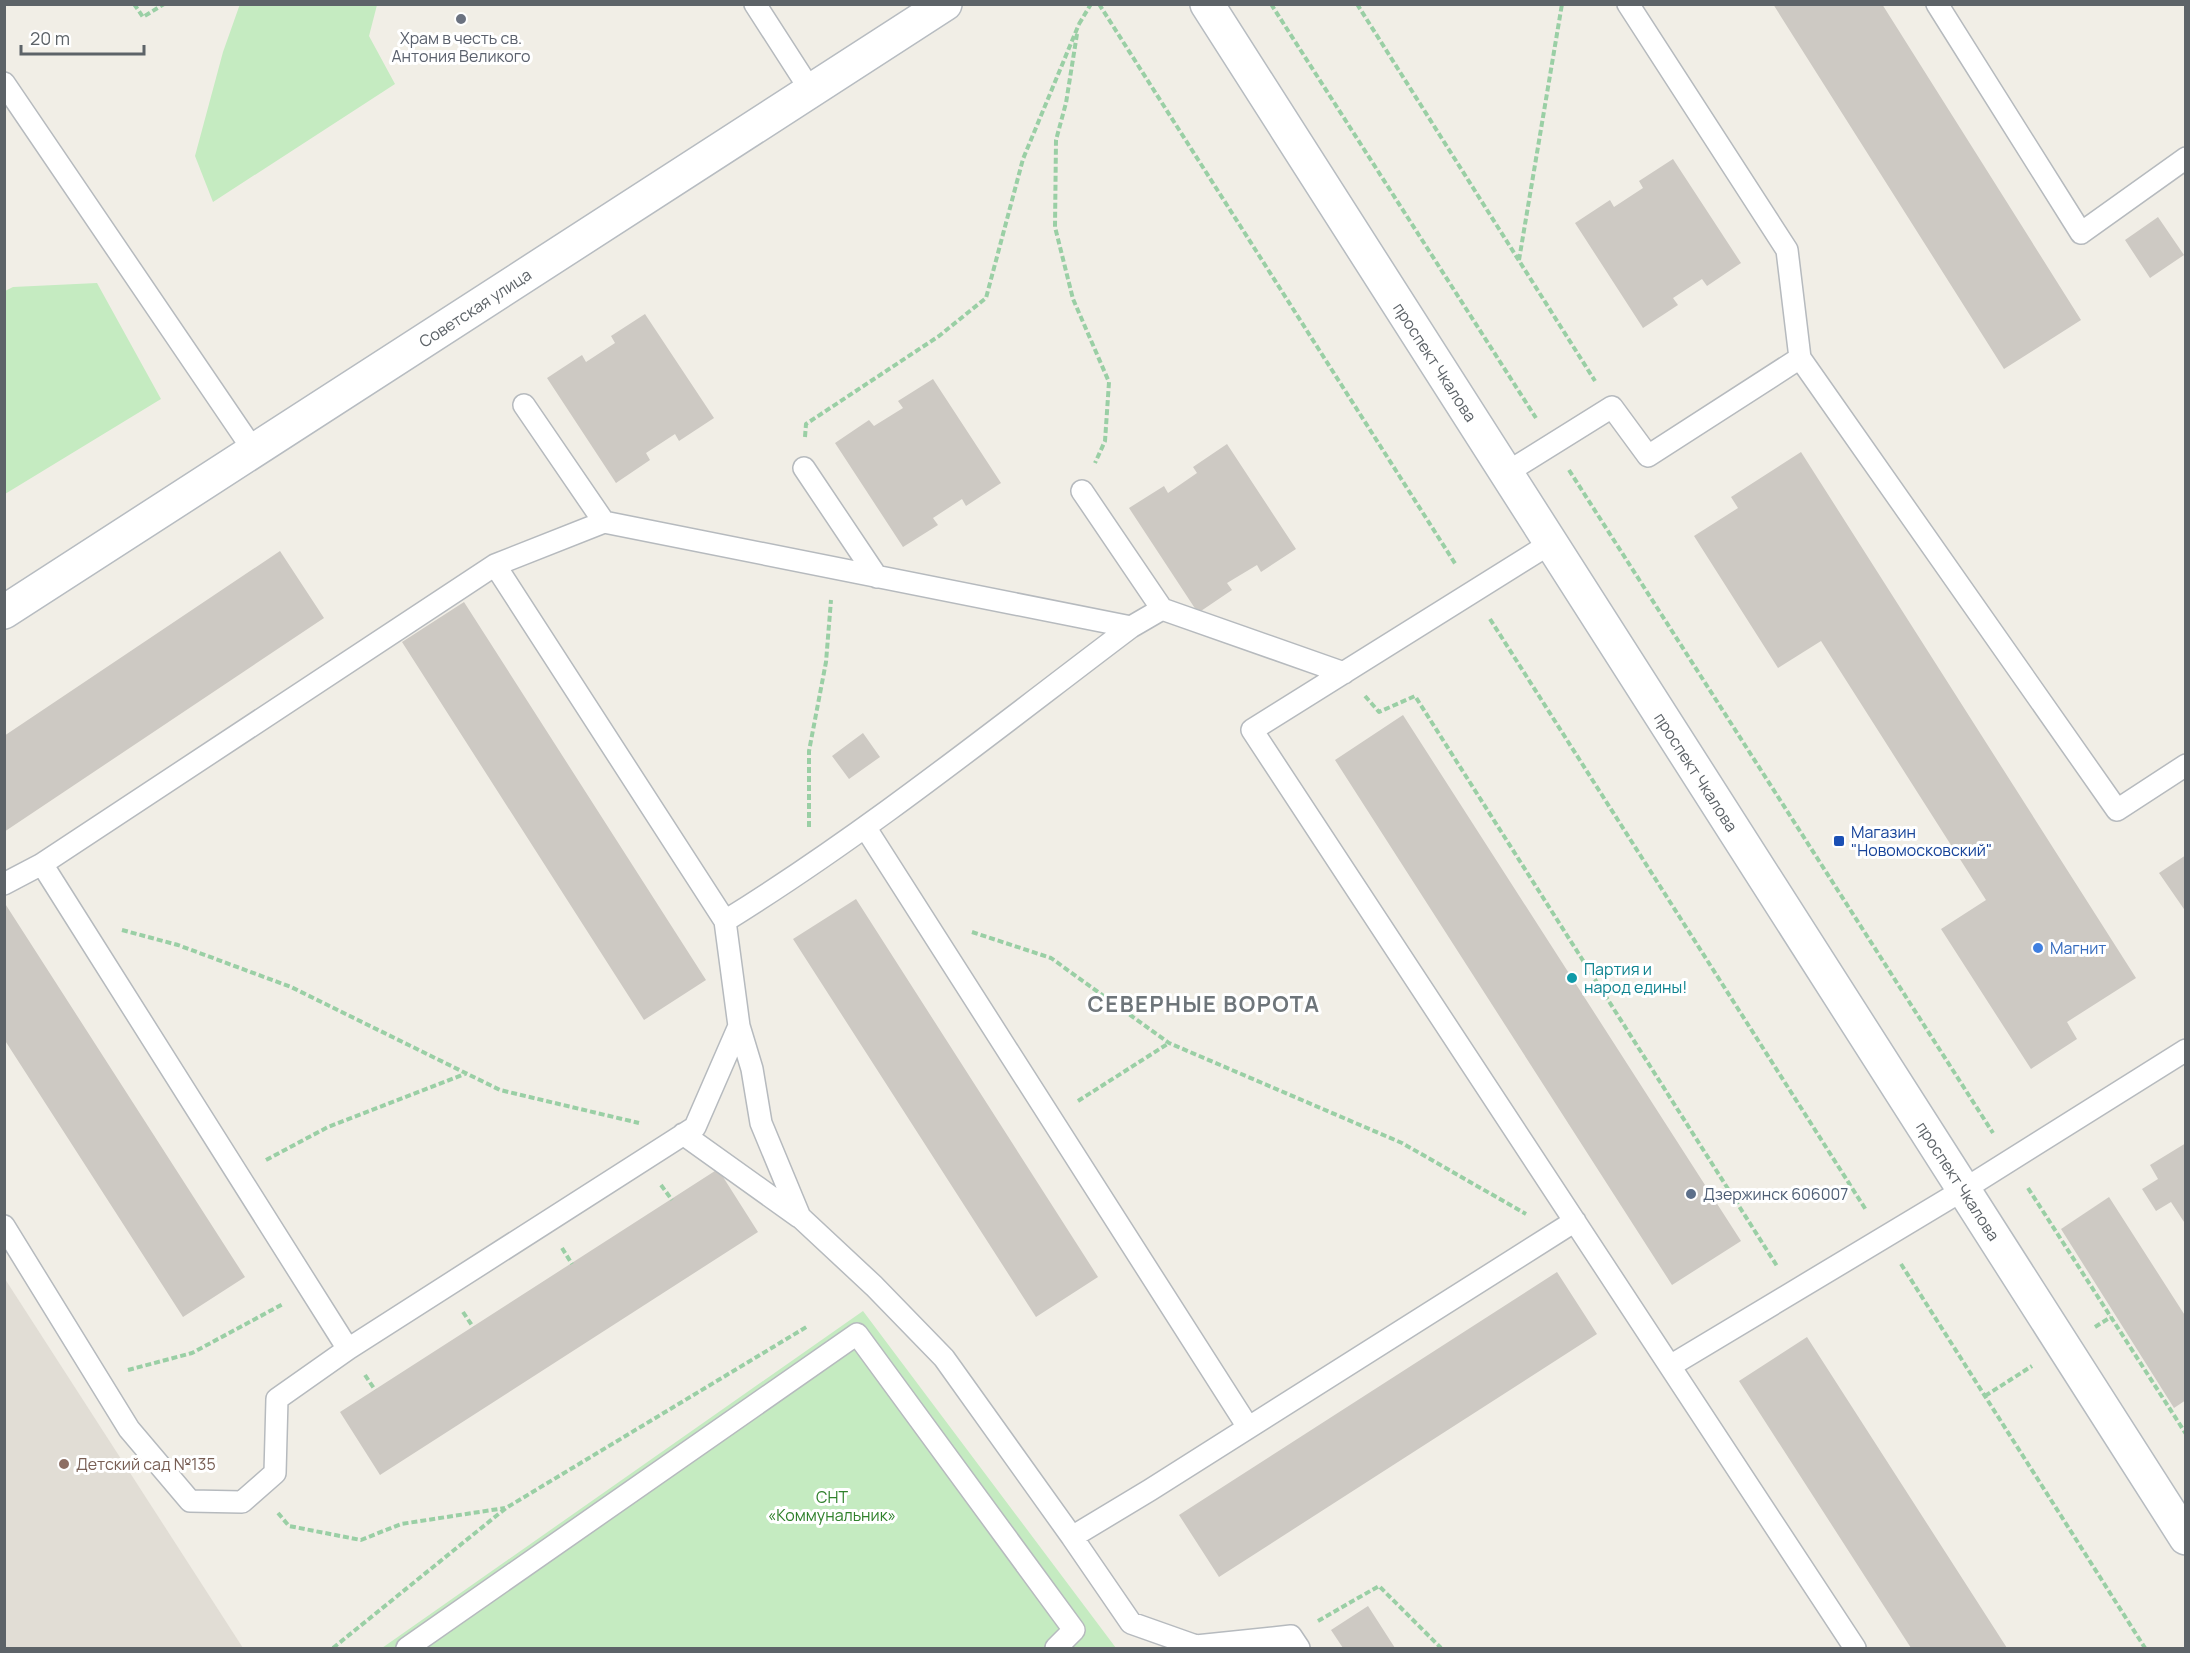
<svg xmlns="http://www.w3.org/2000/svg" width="2190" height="1653" font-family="Manrope,sans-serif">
<rect width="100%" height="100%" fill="#f1eee6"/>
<!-- education -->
<path fill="#e1ddd5" d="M 4,1279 L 5,1279 L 243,1648 L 5,1648 Z"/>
<!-- green -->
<path fill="#c5ebc1" d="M 240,4 L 377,5 L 369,36 L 395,84 L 213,202 L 195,156 L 223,52 Z
M 97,283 L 161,399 L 5,494 L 5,291 L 13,287 Z
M 863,1311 L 1116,1648 L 382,1648 Z"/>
<!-- building -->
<path fill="#cdc9c3" d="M 1773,4 L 1882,4 L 2081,320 L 2004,369 Z
M 1673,159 L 1741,263 L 1707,286 L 1702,279 L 1673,298 L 1678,305 L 1643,328 L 1575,223 L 1610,200 L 1614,207 L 1643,188 L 1639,181 Z
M 2158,217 L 2184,255 L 2150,278 L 2125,240 Z
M 645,314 L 714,418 L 679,441 L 675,434 L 646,453 L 650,460 L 616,483 L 547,378 L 582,355 L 586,362 L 615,343 L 611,336 Z
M 933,379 L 1001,483 L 966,506 L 962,499 L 933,518 L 938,525 L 903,547 L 835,443 L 869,420 L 874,426 L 903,408 L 898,401 Z
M 1227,444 L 1296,549 L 1261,572 L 1257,565 L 1227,583 L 1232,590 L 1198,613 L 1129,508 L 1164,486 L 1168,493 L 1197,473 L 1193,467 Z
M 1801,452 L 2136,978 L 2067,1022 L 2077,1039 L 2031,1069 L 1941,929 L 1986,900 L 1821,641 L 1778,668 L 1694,536 L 1738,508 L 1731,497 Z
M 280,551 L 324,618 L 4,832 L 4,736 Z
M 464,602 L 706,980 L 644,1020 L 402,642 Z
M 1403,715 L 1741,1241 L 1672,1285 L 1335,760 Z
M 863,733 L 880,757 L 849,779 L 832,756 Z
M 2186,855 L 2186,912 L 2159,873 Z
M 856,899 L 1098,1277 L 1036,1317 L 793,939 Z
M 4,902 L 245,1277 L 183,1317 L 4,1039 Z
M 2186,1143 L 2186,1225 L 2171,1202 L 2156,1211 L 2142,1189 L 2158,1179 L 2150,1165 Z
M 718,1169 L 758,1232 L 380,1475 L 340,1412 Z
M 2109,1197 L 2186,1317 L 2186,1400 L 2174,1408 L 2061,1229 Z
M 1557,1272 L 1597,1334 L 1219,1577 L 1179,1515 Z
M 1807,1337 L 2007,1648 L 1911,1648 L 1739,1381 Z
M 1368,1606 L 1395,1648 L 1343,1648 L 1331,1630 Z"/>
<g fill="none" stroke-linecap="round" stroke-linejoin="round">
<!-- lane casing -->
<g stroke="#b6babe" stroke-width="24">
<path id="lane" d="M 755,4 L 811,91
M 1628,4 L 1787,250 L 1800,358 L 2117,810 L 2186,765
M 1937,4 L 2081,233 L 2186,158
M 4,83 L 254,451
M 524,405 L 604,522
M 804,468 L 877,577
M 1506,473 L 1612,407 L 1648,456 L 1800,358
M 1082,491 L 1162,609
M 1551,543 L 1252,730 L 1855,1648
M 495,565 L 725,921 C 867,833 997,728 1131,627
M 865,827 L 1248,1427
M 42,864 L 348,1349 L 695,1127 L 739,1026 L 725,921
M 4,884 L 42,864 L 495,565 L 604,522 L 1131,627 L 1162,609 L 1344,673
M 739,1026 L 752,1069 L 761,1123 L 800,1217 L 874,1286 L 944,1358 L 1072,1537 L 1150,1490 L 1575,1221
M 683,1134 L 799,1217
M 4,1226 L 129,1429 L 190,1501 L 242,1502 L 275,1473 L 277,1399 L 348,1349
M 1670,1366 L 1963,1190 L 2186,1050
M 1072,1537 L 1131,1623 L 1196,1646 L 1291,1636 L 1299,1648
M 407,1648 L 857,1334 L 1074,1630 L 1056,1648"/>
</g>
<!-- secondary casing -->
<g stroke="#b7bcc1" stroke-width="36">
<path id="secondary" d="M 1207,4 L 2186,1538
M 4,612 L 945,4"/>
</g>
<!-- path -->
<path stroke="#9acfa5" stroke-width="4" stroke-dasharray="6 3" stroke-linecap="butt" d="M 134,4 L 143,17 L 164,4
M 1099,4 L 1456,565
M 1271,4 L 1536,418
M 1357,4 L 1595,381
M 1079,24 L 1091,4
M 1077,34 L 1066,103 L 1056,140 L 1055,227 L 1073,299 L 1109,382 L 1105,441 L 1095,463
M 1519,260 L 1562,4
M 805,437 L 806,424 L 939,336 L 986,298 L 1023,159 L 1079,24
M 1569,470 L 1993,1133
M 1490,619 L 1866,1210
M 1365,696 L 1379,712 L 1415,696 L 1777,1266
M 809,827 L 809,751 L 826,662 L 831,600
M 122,930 L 178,945 L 291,987 L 500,1090 L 639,1123
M 972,932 L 1051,958 L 1169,1043 L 1402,1143 L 1526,1214
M 1078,1101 L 1169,1043
M 266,1160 L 328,1127 L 465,1074
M 661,1185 L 672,1200
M 2028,1188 L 2186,1434
M 562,1248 L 572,1264
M 1901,1264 L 2145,1648
M 463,1312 L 473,1327
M 2095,1327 L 2111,1317
M 128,1370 L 192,1353 L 283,1304
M 365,1375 L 375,1390
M 1985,1396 L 2032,1366
M 278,1513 L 289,1526 L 361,1540 L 401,1524 L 505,1508
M 1318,1621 L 1379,1586 L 1441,1648
M 333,1648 L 506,1508 L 808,1326"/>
<!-- lane -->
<use href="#lane" stroke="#fff" stroke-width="21"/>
<!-- secondary -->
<use href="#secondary" stroke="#fff" stroke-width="33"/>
</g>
<!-- markers -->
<circle fill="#6b7280" stroke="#fff" stroke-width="2" cx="461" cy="19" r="6"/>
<rect fill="#1a4fb4" stroke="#fff" stroke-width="2" x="1833" y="835" width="12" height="12" rx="3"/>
<circle fill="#3f7fe0" stroke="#fff" stroke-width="2" cx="2038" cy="948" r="6"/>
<circle fill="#0f9aa8" stroke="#fff" stroke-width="2" cx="1572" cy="978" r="6"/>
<circle fill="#5c6f8a" stroke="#fff" stroke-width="2" cx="1691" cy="1194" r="6"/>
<circle fill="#8d6e63" stroke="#fff" stroke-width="2" cx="64" cy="1464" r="6"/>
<g text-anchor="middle" stroke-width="6" stroke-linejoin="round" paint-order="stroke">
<!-- worship labels -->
<g font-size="16" fill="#5b616d" stroke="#fff">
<text x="461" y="44">Храм в честь св.<tspan x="461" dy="18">Антония Великого</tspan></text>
</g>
<!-- street labels -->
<g font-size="16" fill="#5d6368" stroke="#fff">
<text transform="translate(475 308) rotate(-33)" y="6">Советская улица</text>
<text transform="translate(1435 362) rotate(57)" y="6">проспект Чкалова</text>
<text transform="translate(1696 772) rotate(57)" y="6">проспект Чкалова</text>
<text transform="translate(1958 1181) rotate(57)" y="6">проспект Чкалова</text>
</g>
<!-- transit labels -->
<g font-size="16" fill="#164399" stroke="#fff" text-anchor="start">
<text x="1851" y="838">Магазин<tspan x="1851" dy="18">"Новомосковский"</tspan></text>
</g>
<!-- shop labels -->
<g font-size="16" fill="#366cbe" stroke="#fff" text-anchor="start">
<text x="2050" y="954">Магнит</text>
</g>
<!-- culture labels -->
<g font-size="16" fill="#0d838f" stroke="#fff" text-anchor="start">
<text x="1584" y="975">Партия и<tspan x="1584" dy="18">народ едины!</tspan></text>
</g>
<!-- service labels -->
<g font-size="16" fill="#4e5e75" stroke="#fff" text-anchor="start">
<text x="1703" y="1200">Дзержинск 606007</text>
</g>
<!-- education labels -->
<g font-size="16" fill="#785e54" stroke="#fff" text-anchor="start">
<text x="76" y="1470">Детский сад №135</text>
</g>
<!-- park labels -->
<g font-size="16" fill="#2f812b" stroke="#fff">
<text x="832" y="1503">СНТ<tspan x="832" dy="18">«Коммунальник»</tspan></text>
</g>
<!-- district labels -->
<g font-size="22" font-weight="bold" letter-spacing="1.5" fill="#6e757a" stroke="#fff">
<text x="1204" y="1012">СЕВЕРНЫЕ ВОРОТА</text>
</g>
</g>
<!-- border -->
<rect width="2190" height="1653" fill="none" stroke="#5d6368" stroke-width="12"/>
<!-- scale -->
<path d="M21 45v9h123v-9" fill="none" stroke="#5d6368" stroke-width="3"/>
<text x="30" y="45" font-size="18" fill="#5d6368" stroke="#ffffff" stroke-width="4.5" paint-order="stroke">20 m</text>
</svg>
